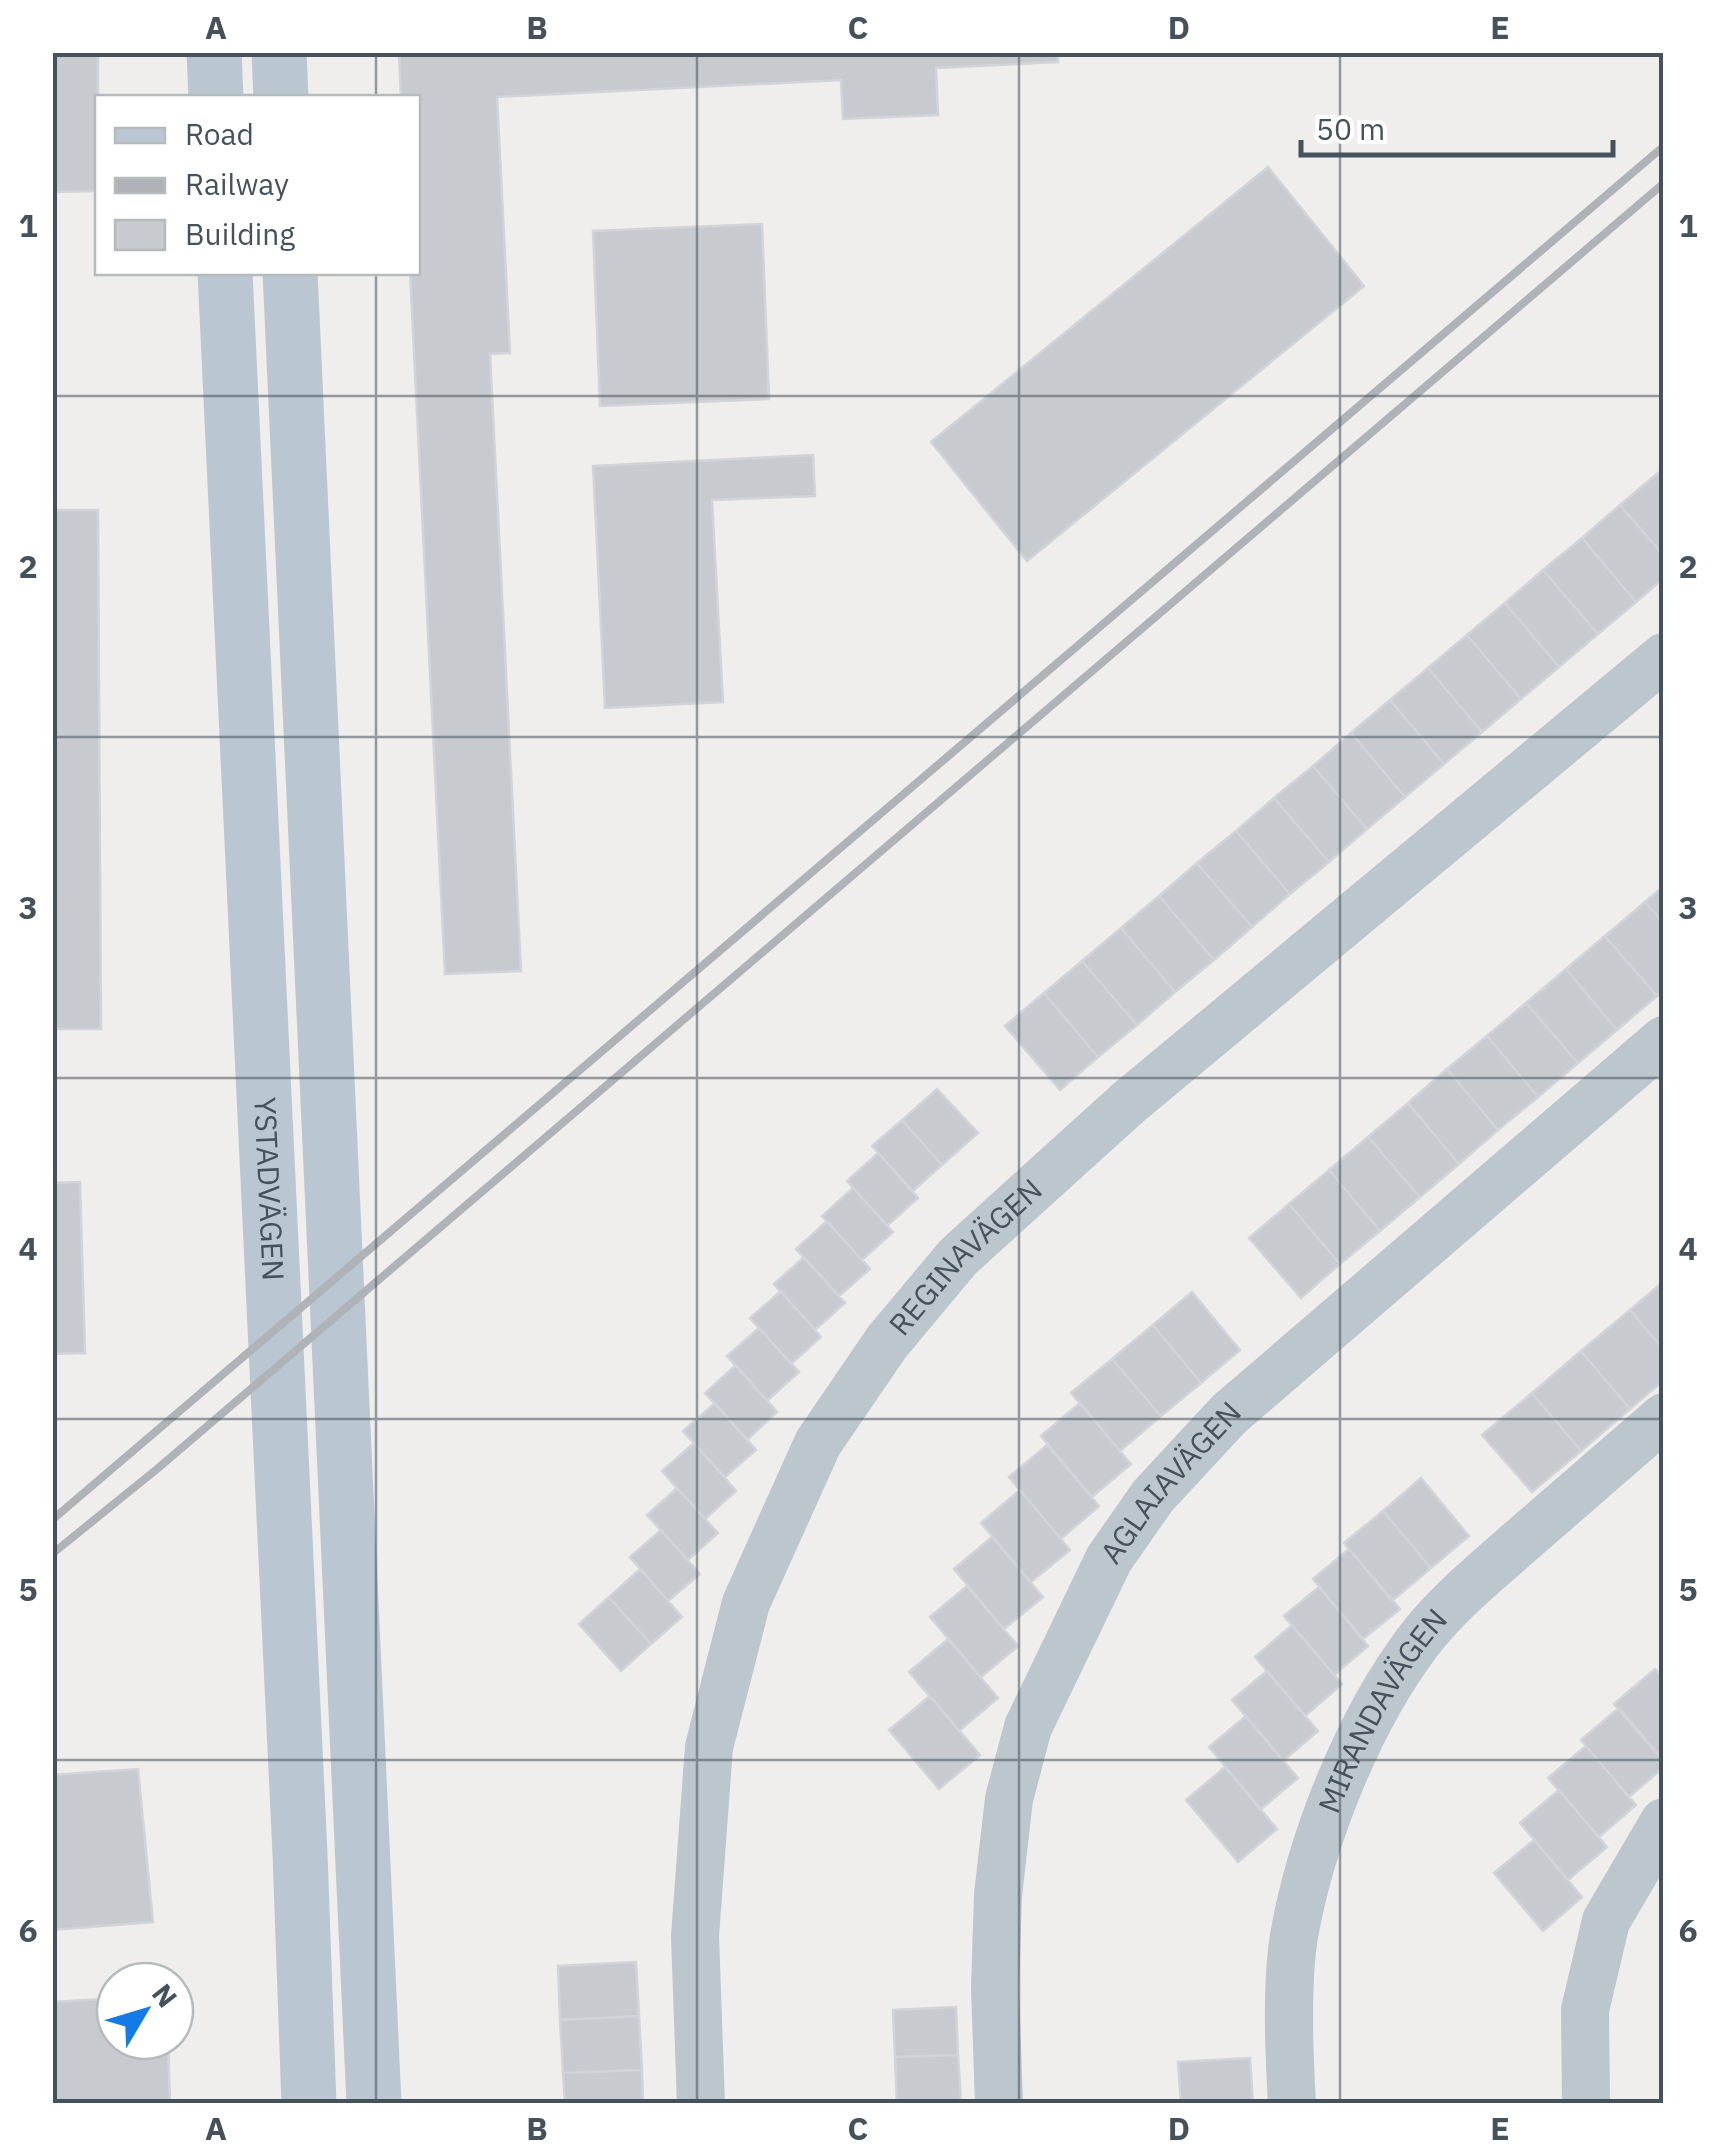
<svg xmlns="http://www.w3.org/2000/svg" width="1716" height="2156" font-family="'IBM Plex Sans',sans-serif">
<rect width="100%" height="100%" fill="#f0eded"/>
<!-- building -->
<path fill="#c7cbd0" stroke="#d1d4d9" stroke-width="2.5" d="M 52,52 L 98,52 L 98,191 L 52,192 Z
M 399,52 L 1057,52 L 1058,62 L 936,68 L 938,115 L 843,119 L 841,80 L 497,97 L 510,353 L 490,354 L 521,971 L 445,974 L 410,272 L 418,272 L 418,98 L 401,98 Z
M 1268,167 L 1364,286 L 1027,561 L 931,442 Z
M 762,224 L 769,399 L 600,406 L 593,231 Z
M 813,455 L 815,496 L 712,500 L 723,702 L 605,708 L 593,466 Z
M 1658,473 L 1664,479 L 1664,556 L 1620,505 Z
M 1620,505 L 1664,556 L 1664,578 L 1636,602 L 1582,538 Z
M 52,510 L 98,510 L 101,1029 L 52,1029 Z
M 1582,538 L 1636,602 L 1598,634 L 1543,570 Z
M 1543,570 L 1598,634 L 1559,667 L 1505,603 Z
M 1505,603 L 1559,667 L 1521,699 L 1467,635 Z
M 1467,635 L 1521,699 L 1482,732 L 1428,668 Z
M 1428,668 L 1482,732 L 1444,764 L 1390,700 Z
M 1390,700 L 1444,764 L 1405,797 L 1351,733 Z
M 1351,733 L 1405,797 L 1367,829 L 1313,766 Z
M 1313,766 L 1367,829 L 1329,862 L 1274,798 Z
M 1274,798 L 1329,862 L 1290,894 L 1236,831 Z
M 1236,831 L 1290,894 L 1252,927 L 1197,863 Z
M 1197,863 L 1252,927 L 1214,960 L 1159,896 Z
M 1664,886 L 1664,924 L 1645,902 Z
M 1159,896 L 1214,960 L 1175,992 L 1121,928 Z
M 1645,902 L 1664,924 L 1664,990 L 1657,996 L 1605,936 Z
M 1121,928 L 1175,992 L 1137,1025 L 1082,961 Z
M 1605,936 L 1657,996 L 1617,1030 L 1566,969 Z
M 1082,961 L 1137,1025 L 1098,1057 L 1044,993 Z
M 1566,969 L 1617,1030 L 1578,1063 L 1526,1003 Z
M 1044,993 L 1098,1057 L 1060,1090 L 1005,1026 Z
M 1526,1003 L 1578,1063 L 1538,1097 L 1487,1036 Z
M 1487,1036 L 1538,1097 L 1498,1130 L 1447,1069 Z
M 1447,1069 L 1498,1130 L 1459,1164 L 1408,1103 Z
M 937,1089 L 978,1133 L 942,1165 L 902,1120 Z
M 1408,1103 L 1459,1164 L 1420,1197 L 1368,1137 Z
M 902,1120 L 942,1165 L 913,1191 L 872,1146 Z
M 1368,1137 L 1420,1197 L 1380,1231 L 1329,1170 Z
M 878,1153 L 918,1198 L 887,1226 L 847,1181 Z
M 1329,1170 L 1380,1231 L 1340,1264 L 1289,1204 Z
M 80,1182 L 85,1353 L 52,1354 L 52,1183 Z
M 853,1188 L 893,1232 L 862,1260 L 822,1216 Z
M 1289,1204 L 1340,1264 L 1301,1298 L 1249,1238 Z
M 827,1221 L 870,1269 L 839,1296 L 796,1249 Z
M 804,1257 L 845,1303 L 815,1330 L 774,1284 Z
M 1664,1281 L 1664,1350 L 1630,1310 Z
M 781,1291 L 821,1337 L 791,1364 L 750,1318 Z
M 1192,1292 L 1240,1350 L 1201,1383 L 1153,1325 Z
M 1630,1310 L 1664,1350 L 1664,1380 L 1630,1409 L 1581,1351 Z
M 1153,1325 L 1201,1383 L 1161,1416 L 1112,1359 Z
M 759,1328 L 799,1372 L 767,1401 L 727,1356 Z
M 1581,1351 L 1630,1409 L 1581,1451 L 1532,1393 Z
M 1112,1359 L 1161,1416 L 1120,1451 L 1071,1393 Z
M 736,1365 L 777,1412 L 747,1440 L 705,1393 Z
M 1532,1393 L 1581,1451 L 1532,1492 L 1482,1435 Z
M 715,1403 L 756,1450 L 725,1477 L 683,1431 Z
M 1080,1403 L 1131,1464 L 1092,1497 L 1041,1436 Z
M 694,1443 L 736,1491 L 705,1519 L 662,1471 Z
M 1047,1445 L 1099,1506 L 1061,1539 L 1009,1477 Z
M 1421,1478 L 1469,1536 L 1431,1568 L 1383,1511 Z
M 677,1488 L 718,1533 L 688,1560 L 647,1515 Z
M 1020,1490 L 1070,1550 L 1031,1582 L 981,1523 Z
M 1383,1511 L 1431,1568 L 1392,1601 L 1344,1543 Z
M 661,1530 L 700,1574 L 668,1601 L 630,1557 Z
M 992,1537 L 1043,1597 L 1004,1629 L 954,1569 Z
M 1349,1549 L 1400,1609 L 1363,1639 L 1313,1579 Z
M 640,1569 L 682,1617 L 651,1644 L 609,1597 Z
M 967,1586 L 1018,1646 L 981,1677 L 930,1617 Z
M 1319,1587 L 1368,1646 L 1334,1675 L 1284,1616 Z
M 609,1597 L 651,1644 L 621,1671 L 579,1624 Z
M 1292,1625 L 1342,1684 L 1305,1716 L 1255,1657 Z
M 948,1639 L 998,1698 L 959,1731 L 909,1672 Z
M 1655,1669 L 1664,1679 L 1663,1761 L 1614,1704 Z
M 1267,1671 L 1318,1731 L 1283,1761 L 1232,1700 Z
M 930,1696 L 980,1755 L 939,1789 L 889,1730 Z
M 1619,1708 L 1664,1761 L 1664,1767 L 1629,1797 L 1581,1740 Z
M 1246,1716 L 1298,1778 L 1261,1809 L 1209,1747 Z
M 1586,1746 L 1636,1805 L 1599,1837 L 1548,1778 Z
M 1225,1767 L 1277,1829 L 1238,1862 L 1186,1800 Z
M 138,1769 L 153,1922 L 52,1930 L 52,1775 Z
M 1559,1790 L 1607,1847 L 1568,1880 L 1520,1823 Z
M 1534,1840 L 1582,1897 L 1543,1931 L 1494,1873 Z
M 636,1962 L 639,2016 L 560,2020 L 558,1966 Z
M 102,1999 L 103,2020 L 115,2020 L 115,2041 L 168,2041 L 170,2104 L 52,2104 L 52,2002 Z
M 956,2007 L 958,2055 L 895,2057 L 893,2010 Z
M 639,2016 L 642,2070 L 563,2073 L 560,2020 Z
M 958,2055 L 961,2102 L 897,2104 L 895,2057 Z
M 1250,2058 L 1253,2104 L 1181,2104 L 1178,2062 Z
M 642,2070 L 643,2104 L 565,2104 L 563,2073 Z"/>
<g fill="none" stroke-linecap="round" stroke-linejoin="round">
<!-- street -->
<g stroke="#bbc6cd" stroke-width="48">
<path id="s1" d="M 701,2104 L 695,1936 L 709,1747 L 746,1603 L 818,1443 L 887,1342 L 958,1257 L 1128,1103 L 1664,657"/>
<path id="s2" d="M 999,2104 L 995,1988 L 998,1895 L 1009,1799 L 1028,1727 L 1109,1559 L 1153,1496 L 1229,1414 L 1664,1040"/>
<path id="s3" d="M 1292,2104 C 1289,2053 1286,1986 1294,1936 C 1311,1839 1358,1722 1417,1643 C 1445,1605 1485,1573 1520,1542 C 1568,1500 1616,1459 1664,1417"/>
<path d="M 1586,2104 L 1585,2010 L 1606,1921 L 1664,1822"/>
</g>
<!-- secondary -->
<g stroke="#bac7d2" stroke-width="55">
<path d="M 214,52 L 216,98"/>
<path d="M 279,52 L 281,98"/>
<path id="s4" d="M 225,272 L 300,1854 L 309,2104"/>
<path d="M 290,272 L 374,2104"/>
</g>
<!-- rail -->
<path stroke="#afb3b8" stroke-width="8" d="M 52,1520 L 1664,146
M 52,1554 L 157,1469 L 1664,183"/>
</g>
<!-- grid -->
<path fill="none" stroke="#45525b" stroke-width="2.5" stroke-opacity="0.55" d="M 376,52 L 376,98M 697,52 L 697,2104M 1019,52 L 1019,2104M 1340,52 L 1340,2104M 376,272 L 376,2104M 52,396 L 1664,396M 52,737 L 1664,737M 52,1078 L 1664,1078M 52,1419 L 1664,1419M 52,1760 L 1664,1760"/>
<g text-anchor="middle" stroke-width="8" stroke-linejoin="round" paint-order="stroke">
<!-- street labels -->
<g font-size="30" fill="#45525b" stroke="#fff">
<text dy="10" stroke="none"><textPath href="#s4" startOffset="918">YSTADVÄGEN</textPath></text>
<text dy="10" stroke="none"><textPath href="#s1" startOffset="920">REGINAVÄGEN</textPath></text>
<text dy="10" stroke="none"><textPath href="#s2" startOffset="665">AGLAIAVÄGEN</textPath></text>
<text dy="10" stroke="none"><textPath href="#s3" startOffset="412">MIRANDAVÄGEN</textPath></text>
</g>
</g>
<!-- border -->
<rect width="1716" height="2156" fill="none" stroke="#ffffff" stroke-width="110"/>
<!-- legend -->
<rect x="95" y="95" width="325" height="180" fill="#ffffff" stroke="#b5babd" stroke-width="2.5"/>
<rect x="115" y="128" width="50" height="15" fill="#bac7d2" stroke="#b5babd" stroke-width="2.5"/>
<text x="185" y="145" font-size="30" fill="#45525b">Road</text>
<rect x="115" y="178" width="50" height="15" fill="#afb3b8" stroke="#b5babd" stroke-width="2.5"/>
<text x="185" y="195" font-size="30" fill="#45525b">Railway</text>
<rect x="115" y="220" width="50" height="30" fill="#c7cbd0" stroke="#b5babd" stroke-width="2.5"/>
<text x="185" y="245" font-size="30" fill="#45525b">Building</text>
<!-- north arrow -->
<g transform="translate(145 2011) rotate(52)"><circle r="48" fill="#ffffff" stroke="#b5babd" stroke-width="2.5"/>
<path d="M0-8L18 38L0 25L-18 38Z" fill="#127be6"/>
<text y="-15" font-size="28" font-weight="bold" text-anchor="middle" fill="#45525b">N</text>
</g>
<!-- scale -->
<path d="M1301 140v15h312v-15" fill="none" stroke="#45525b" stroke-width="5"/>
<text x="1316" y="140" font-size="30" fill="#45525b" stroke="#ffffff" stroke-width="8" paint-order="stroke">50 m</text>
<rect x="55" y="55" width="1606" height="2046" fill="none" stroke="#45525b" stroke-width="4"/>
<g font-size="32" text-anchor="middle" font-weight="bold" fill="#45525b">
<text x="216" y="39">A</text>
<text x="537" y="39">B</text>
<text x="858" y="39">C</text>
<text x="1179" y="39">D</text>
<text x="1500" y="39">E</text>
<text x="28" y="237">1</text>
<text x="1688" y="237">1</text>
<text x="28" y="578">2</text>
<text x="1688" y="578">2</text>
<text x="28" y="919">3</text>
<text x="1688" y="919">3</text>
<text x="28" y="1260">4</text>
<text x="1688" y="1260">4</text>
<text x="28" y="1601">5</text>
<text x="1688" y="1601">5</text>
<text x="28" y="1942">6</text>
<text x="1688" y="1942">6</text>
<text x="216" y="2140">A</text>
<text x="537" y="2140">B</text>
<text x="858" y="2140">C</text>
<text x="1179" y="2140">D</text>
<text x="1500" y="2140">E</text>
</g>
</svg>
